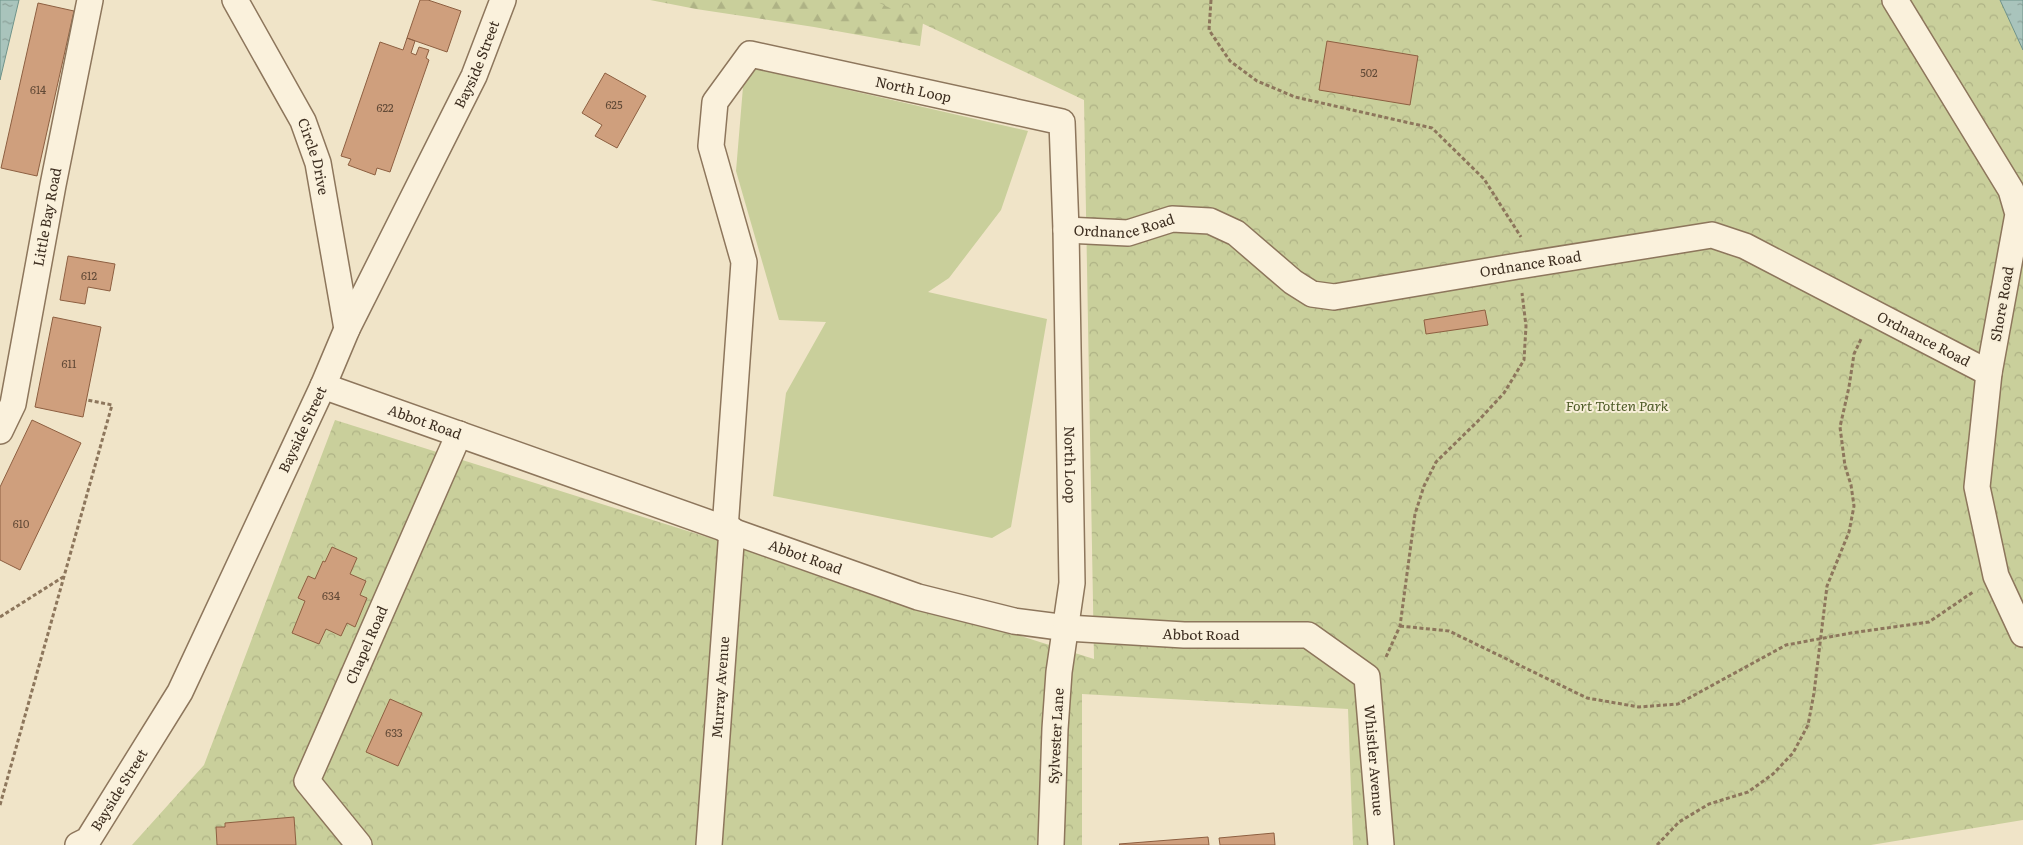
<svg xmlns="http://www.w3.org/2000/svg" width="2023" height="845" font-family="Literata,serif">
<defs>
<pattern id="forest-firs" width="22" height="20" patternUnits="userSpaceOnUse" patternTransform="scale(1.25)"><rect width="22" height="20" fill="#c9cf9b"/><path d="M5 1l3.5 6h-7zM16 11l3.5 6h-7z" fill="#aeb285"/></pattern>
<pattern id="park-crowns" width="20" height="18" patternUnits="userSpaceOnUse" patternTransform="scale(1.25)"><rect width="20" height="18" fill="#c9cf9b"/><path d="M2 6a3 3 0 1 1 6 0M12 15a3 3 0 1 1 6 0" fill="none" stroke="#aeb285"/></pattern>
<pattern id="water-ripples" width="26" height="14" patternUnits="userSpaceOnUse" patternTransform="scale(1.25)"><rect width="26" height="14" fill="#a9c4bc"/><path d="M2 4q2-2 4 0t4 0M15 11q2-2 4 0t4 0" fill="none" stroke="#8ba098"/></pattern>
</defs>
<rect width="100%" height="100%" fill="#f0e4c8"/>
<!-- forest -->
<path fill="url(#forest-firs)" d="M 650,0 L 926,0 L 920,46 L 814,27 L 696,9 Z"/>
<!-- park -->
<path fill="url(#park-crowns)" d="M 873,0 L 2000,0 L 2023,50 L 2023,820 L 1871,845 L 1353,845 L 1348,709 L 1082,694 L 1082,845 L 132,845 L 204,765 L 335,420 L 1094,659 L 1084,100 Z"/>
<!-- pitch -->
<path fill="#c9cf9b" d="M 756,69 L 1028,131 L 1001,210 L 949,278 L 928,292 L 1047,319 L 1011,527 L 992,538 L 773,496 L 786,393 L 826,322 L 779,320 L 736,171 L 743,87 Z"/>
<!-- water -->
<path fill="url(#water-ripples)" stroke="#6f938a" d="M 0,0 L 19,0 L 0,80 Z
M 2000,0 L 2023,0 L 2023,50 Z"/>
<!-- building -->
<path fill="#cf9f7d" stroke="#8d5f41" d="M 420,0 L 428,0 L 461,11 L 447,52 L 407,38 Z
M 38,3 L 74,11 L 37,176 L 1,168 Z
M 407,38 L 415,41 L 411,53 L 416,55 L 419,47 L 429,50 L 426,58 L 429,60 L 390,172 L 377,168 L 375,175 L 348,165 L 351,159 L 341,156 L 380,42 L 403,50 Z
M 1327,41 L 1418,56 L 1410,105 L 1319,90 Z
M 605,73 L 646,96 L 617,148 L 595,136 L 602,125 L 582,113 Z
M 68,256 L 115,264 L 110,291 L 88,287 L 85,304 L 60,300 Z
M 1485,310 L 1488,325 L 1426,334 L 1424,320 Z
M 53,317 L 101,327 L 83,417 L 35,407 Z
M 32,420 L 81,443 L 20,570 L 0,560 L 0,487 Z
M 332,547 L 357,558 L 350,574 L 366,581 L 360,595 L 367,598 L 355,627 L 347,623 L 341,636 L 326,629 L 319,644 L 292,633 L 305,601 L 298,598 L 308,576 L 315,579 L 323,561 L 325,562 Z
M 390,699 L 422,713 L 398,766 L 366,752 Z
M 294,817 L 296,845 L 217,845 L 216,827 L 225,827 L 225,823 Z
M 1274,833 L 1275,845 L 1220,845 L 1219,838 Z
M 1208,837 L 1209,845 L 1120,845 L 1119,844 Z"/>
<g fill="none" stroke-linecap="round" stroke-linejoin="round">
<!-- minor casing -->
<g stroke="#8d765c" stroke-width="28">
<g id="minor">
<path id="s1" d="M 235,0 L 303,121 L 318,163 L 347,329"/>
<path d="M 1895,0 L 2011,190 L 2018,214 L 1989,373 L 1977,487 L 1996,576 L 2023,634"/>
<path id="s2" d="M 1066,230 L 1128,233 L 1172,219 L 1210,221 L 1236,233 L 1293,282 L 1312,294 L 1334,297 L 1518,266 L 1712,235 L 1745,246 L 1989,373"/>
<path id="s3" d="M 323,386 L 918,597 L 1014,621 L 1067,628 L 1184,635 L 1308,635 L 1367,677 L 1381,845"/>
<path id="s4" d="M 0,431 L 13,404 L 53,185 L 90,0"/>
<path id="s5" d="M 725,529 L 744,262 L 711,146 L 715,102 L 750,54 L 1062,122 L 1066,230 L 1072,583 L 1059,672 L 1055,729 L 1051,845"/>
<path id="s6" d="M 78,845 L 88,840 L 180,692 L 323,386 L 347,329 L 474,76 L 503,0"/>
<path id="s7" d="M 359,845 L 307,781 L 459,434"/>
<path id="s8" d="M 709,845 L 732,530"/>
</g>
</g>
<!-- path -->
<path stroke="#8d765c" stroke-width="3" stroke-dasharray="4 2.5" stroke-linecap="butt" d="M 1211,0 L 1209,30 L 1230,61 L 1257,81 L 1295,97 L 1432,128 L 1484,179 L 1521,237
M 0,617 L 63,577
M 1400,626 L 1449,631 L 1587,698 L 1639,707 L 1678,704 L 1786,645 L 1851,633 L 1929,622 L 1973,592
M 1386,657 L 1400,626 L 1415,514 L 1424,486 L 1436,462 L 1478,421 L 1504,393 L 1524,360 L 1526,326 L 1522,293
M 0,805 L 112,405 L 87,400
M 1657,845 L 1679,822 L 1709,804 L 1748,792 L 1773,774 L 1793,753 L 1808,725 L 1814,693 L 1827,586 L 1849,532 L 1854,506 L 1851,485 L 1845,466 L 1840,427 L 1849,387 L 1854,354 L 1862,337"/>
<!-- minor -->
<use href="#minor" stroke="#faf1dc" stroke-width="25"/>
</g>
<g text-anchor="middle" stroke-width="4" stroke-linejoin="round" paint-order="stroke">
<!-- number labels -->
<g font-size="11" fill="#624a37">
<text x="1369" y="77">502</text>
<text x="38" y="94">614</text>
<text x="614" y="109">625</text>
<text x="385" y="112">622</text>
<text x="89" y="280">612</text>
<text x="69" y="368">611</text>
<text x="21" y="528">610</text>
<text x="331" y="600">634</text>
<text x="394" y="737">633</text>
</g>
<!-- street labels -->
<g font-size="14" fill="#3d2e20" stroke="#f7eed8">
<text dy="5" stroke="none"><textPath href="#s6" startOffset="880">Bayside Street</textPath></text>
<text dy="5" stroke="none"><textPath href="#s5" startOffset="659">North Loop</textPath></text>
<text dy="5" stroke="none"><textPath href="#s1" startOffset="176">Circle Drive</textPath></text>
<text dy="5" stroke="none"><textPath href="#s4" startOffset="220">Little Bay Road</textPath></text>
<text dy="5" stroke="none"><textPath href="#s2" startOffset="59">Ordnance Road</textPath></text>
<text dy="5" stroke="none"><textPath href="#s2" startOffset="494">Ordnance Road</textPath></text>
<text transform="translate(2002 304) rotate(-80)" y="5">Shore Road</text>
<text dy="5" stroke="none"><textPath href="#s2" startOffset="914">Ordnance Road</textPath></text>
<text dy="5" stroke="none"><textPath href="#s3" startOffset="108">Abbot Road</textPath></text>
<text dy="5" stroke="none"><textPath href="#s6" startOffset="475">Bayside Street</textPath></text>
<text dy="5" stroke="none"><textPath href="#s5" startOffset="1154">North Loop</textPath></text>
<text dy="5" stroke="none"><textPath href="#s3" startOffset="512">Abbot Road</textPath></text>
<text dy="5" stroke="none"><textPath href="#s3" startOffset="918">Abbot Road</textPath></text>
<text dy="5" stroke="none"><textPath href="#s7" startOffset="231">Chapel Road</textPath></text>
<text dy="5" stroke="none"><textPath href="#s8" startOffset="158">Murray Avenue</textPath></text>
<text transform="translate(1056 736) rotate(-87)" y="5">Sylvester Lane</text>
<text dy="5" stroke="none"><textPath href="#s3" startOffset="1181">Whistler Avenue</textPath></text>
<text dy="5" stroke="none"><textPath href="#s6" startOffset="70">Bayside Street</textPath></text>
</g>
<!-- park labels -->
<g font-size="14" font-style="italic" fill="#4d5a26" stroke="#f7eed8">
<text x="1617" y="411">Fort Totten Park</text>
</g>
</g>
</svg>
